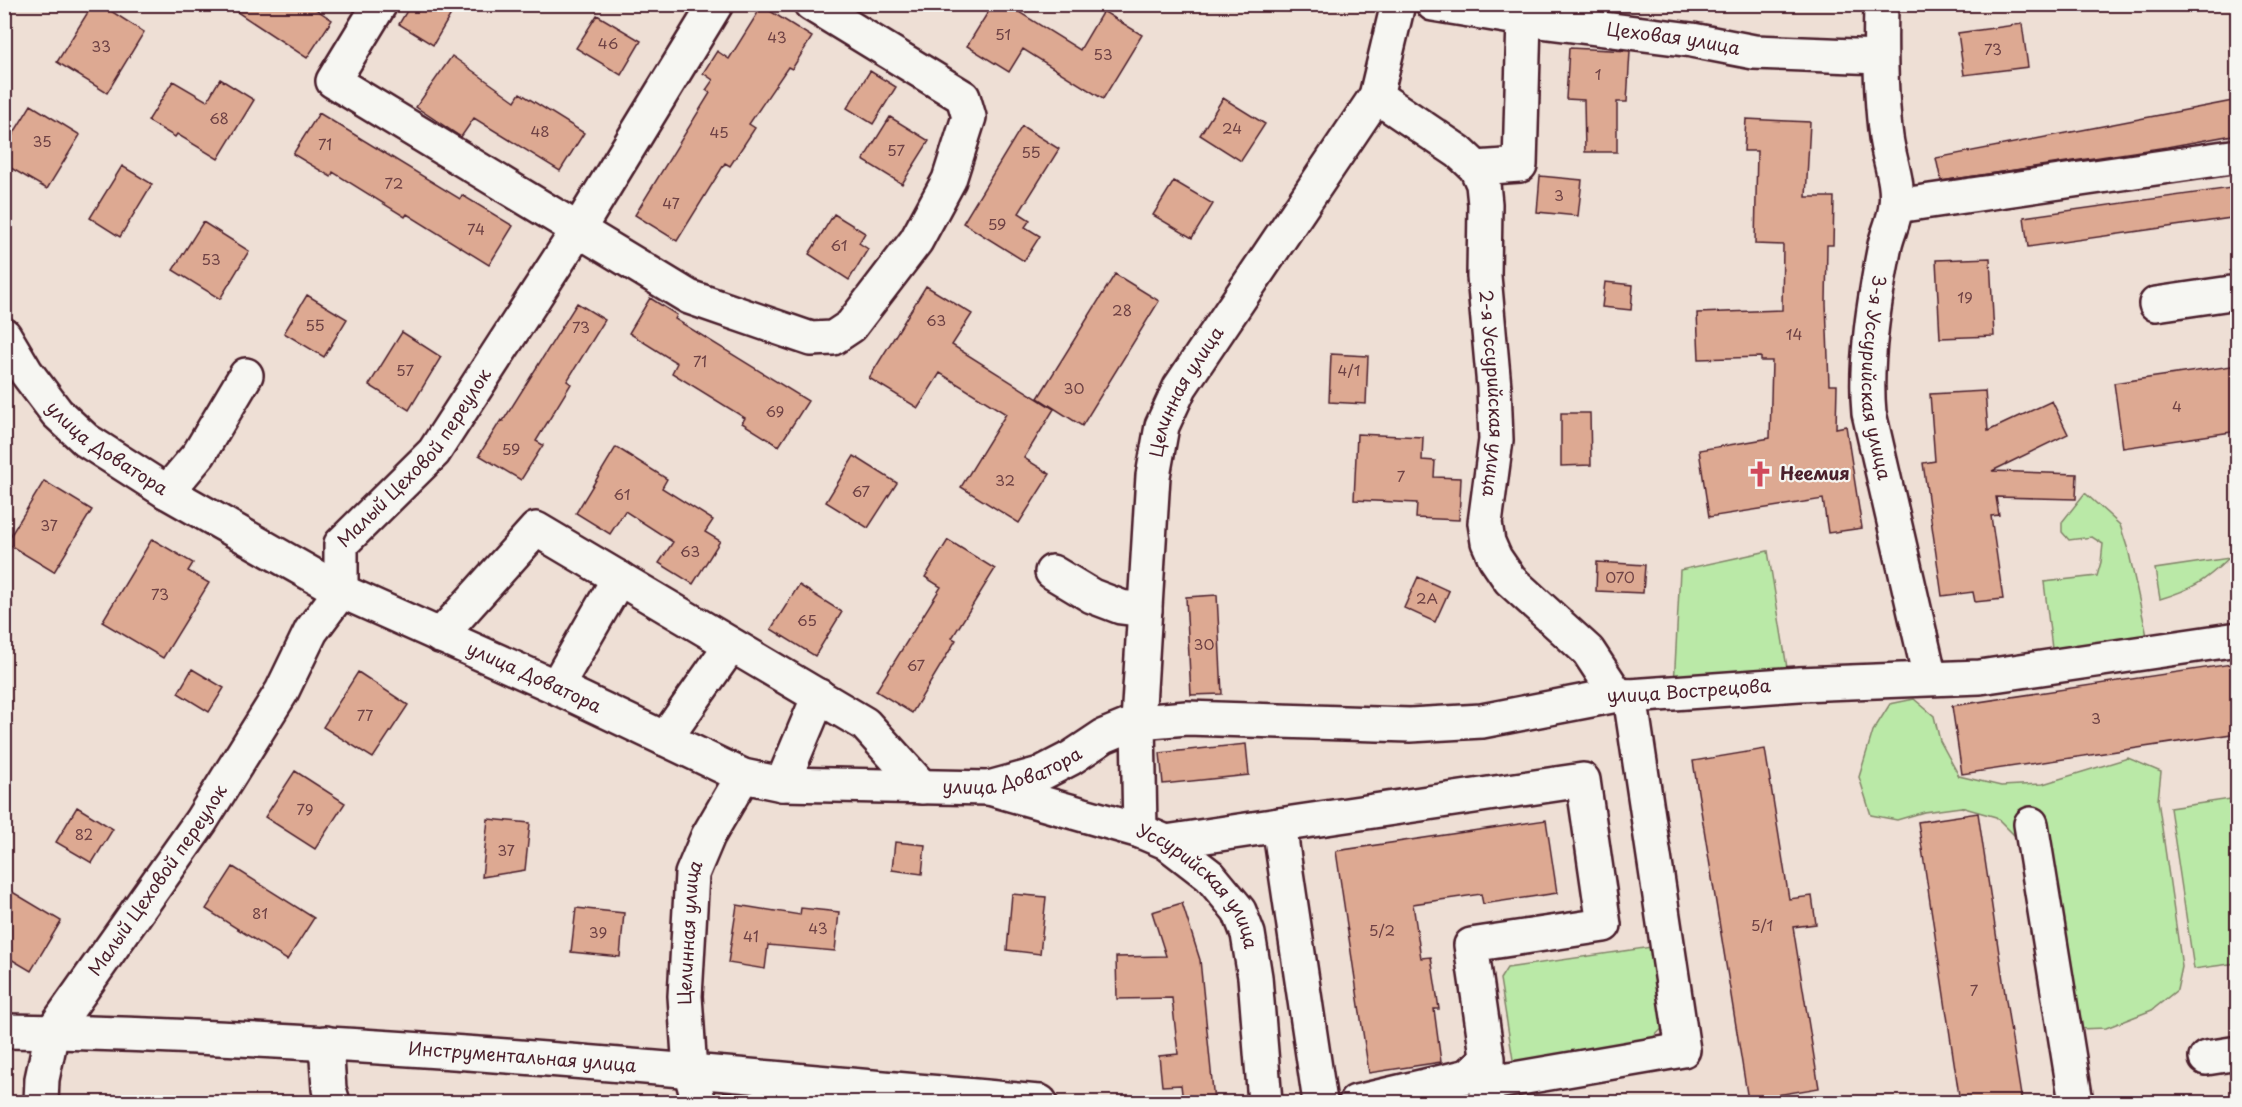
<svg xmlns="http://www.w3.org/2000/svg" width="2242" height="1107" font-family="'Playpen Sans',sans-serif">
<rect width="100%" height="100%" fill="#eedfd5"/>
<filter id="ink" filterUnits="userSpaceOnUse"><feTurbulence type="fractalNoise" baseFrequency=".0167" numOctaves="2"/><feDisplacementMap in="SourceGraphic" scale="12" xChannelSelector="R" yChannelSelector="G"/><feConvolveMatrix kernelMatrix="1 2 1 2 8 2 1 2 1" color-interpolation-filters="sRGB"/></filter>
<g filter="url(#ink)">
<!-- green -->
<path fill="#bae9a7" stroke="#828469" stroke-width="1.5" d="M 2085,493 L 2120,525 L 2129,553 L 2149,645 L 2053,657 L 2044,582 L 2097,576 L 2101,562 L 2103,544 L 2092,537 L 2069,540 L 2062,532 L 2062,522 Z
M 1768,551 L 1787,668 L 1674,686 L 1680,570 Z
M 2229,558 C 2205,581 2193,589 2160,599 L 2155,569 Z
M 1914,699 L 1934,716 L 1940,741 L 1959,776 L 2001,786 L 2043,784 L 2128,758 L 2161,772 L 2158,800 L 2182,967 L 2177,990 L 2152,1010 L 2106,1028 L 2078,1029 L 2032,877 L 2015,836 L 1996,817 L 1961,807 L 1924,812 L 1897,820 L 1871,815 L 1859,777 L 1873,731 L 1890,704 Z
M 2237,798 L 2237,963 L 2194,969 L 2170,808 Z
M 1658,946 L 1664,1027 L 1646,1044 L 1514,1066 L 1500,979 L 1507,968 Z"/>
<!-- building -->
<path fill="#dda992" stroke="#4a1f2b" stroke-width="1.5" d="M 93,4 L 100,4 L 144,32 L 107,93 L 57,62 Z
M 225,4 L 308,4 L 332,20 L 307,58 Z
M 411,4 L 457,4 L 433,45 L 399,24 Z
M 993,4 L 1006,4 L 1080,50 L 1103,11 L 1142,35 L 1103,99 L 1023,49 L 1009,72 L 967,46 Z
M 762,6 L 812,37 L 792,69 L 788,67 L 749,124 L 755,128 L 730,166 L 725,163 L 677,241 L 635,215 L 710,93 L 706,90 L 713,80 L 703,73 L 717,51 L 729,59 Z
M 597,15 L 641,41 L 621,75 L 576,48 Z
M 2022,24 L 2028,67 L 1964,75 L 1958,33 Z
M 1569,48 L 1630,51 L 1627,102 L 1617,102 L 1617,152 L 1585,152 L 1584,100 L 1566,99 Z
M 452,56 L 515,101 L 520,93 L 584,133 L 560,171 L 474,118 L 461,137 L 416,107 Z
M 870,71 L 896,87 L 873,124 L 847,108 Z
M 220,79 L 254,100 L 218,159 L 177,134 L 175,137 L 148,121 L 173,81 L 207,101 Z
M 1223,98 L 1265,124 L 1241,161 L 1200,135 Z
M 2238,100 L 2238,134 L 2167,147 L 1941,181 L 1936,158 Z
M 31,105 L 80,135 L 47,189 L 4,164 L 4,149 Z
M 319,113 L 460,199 L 462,195 L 513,226 L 489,265 L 407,214 L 405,217 L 333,172 L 331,177 L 293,154 Z
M 890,117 L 929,141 L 902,184 L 863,160 Z
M 1746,119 L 1810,122 L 1806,197 L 1834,197 L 1833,245 L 1827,245 L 1826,303 L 1829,385 L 1837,385 L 1836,428 L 1846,426 L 1862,528 L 1828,533 L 1823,499 L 1709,517 L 1699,450 L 1770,438 L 1772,361 L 1761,361 L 1761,357 L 1699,359 L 1697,313 L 1782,310 L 1783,245 L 1755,244 L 1757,151 L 1744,151 Z
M 1022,126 L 1059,149 L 1019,213 L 1030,220 L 1025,227 L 1040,236 L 1024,261 L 963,223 Z
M 122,166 L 152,184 L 120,237 L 90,218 Z
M 1540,176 L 1582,180 L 1578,216 L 1537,212 Z
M 1174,181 L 1213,204 L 1192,238 L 1153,215 Z
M 2238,187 L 2238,217 L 2028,247 L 2024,217 Z
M 834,214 L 865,233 L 859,243 L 868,249 L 849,280 L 809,254 Z
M 203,222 L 249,251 L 220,299 L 173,270 Z
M 1990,258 L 1994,336 L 1940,338 L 1936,260 Z
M 1115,274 L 1159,301 L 1082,426 L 1038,398 Z
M 1605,282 L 1633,285 L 1631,310 L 1602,307 Z
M 926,286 L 972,314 L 952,345 L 1054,409 L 1024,458 L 1050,474 L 1019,523 L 961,487 L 1006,414 L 940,373 L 918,408 L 869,378 Z
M 307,295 L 347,319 L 324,357 L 284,333 Z
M 650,298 L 677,315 L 675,319 L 808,401 L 779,446 L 742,423 L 745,418 L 672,373 L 677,363 L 629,333 Z
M 577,303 L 605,320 L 567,381 L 571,384 L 536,441 L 543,445 L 521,480 L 479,455 L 501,420 L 503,421 Z
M 402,332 L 441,357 L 409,410 L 369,385 Z
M 1331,354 L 1368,356 L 1366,404 L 1329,402 Z
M 2238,365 L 2238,431 L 2123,448 L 2114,383 Z
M 1985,391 L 1988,431 L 2052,401 L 2068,434 L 1992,471 L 2077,474 L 2076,499 L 1996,497 L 1999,515 L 1991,516 L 2003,599 L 1975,602 L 1973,592 L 1942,596 L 1923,463 L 1935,461 L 1930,394 Z
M 1561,413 L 1590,413 L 1591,465 L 1561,466 Z
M 1357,434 L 1423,437 L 1422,460 L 1435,461 L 1434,477 L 1461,478 L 1459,520 L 1416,518 L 1417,503 L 1354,500 Z
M 616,447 L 667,479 L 662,488 L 713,520 L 705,532 L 720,541 L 693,584 L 659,563 L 673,542 L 625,511 L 610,534 L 576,513 Z
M 854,456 L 897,483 L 868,528 L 826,502 Z
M 44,481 L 92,510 L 54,572 L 6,543 Z
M 152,539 L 193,563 L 188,571 L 209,583 L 163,658 L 102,622 Z
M 948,540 L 995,569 L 952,638 L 956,640 L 912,713 L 876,691 L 941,587 L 925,577 Z
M 1597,562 L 1645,565 L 1643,593 L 1596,591 Z
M 1418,577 L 1449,591 L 1435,622 L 1404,608 Z
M 799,585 L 842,612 L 815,656 L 771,629 Z
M 1217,595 L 1222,694 L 1191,695 L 1186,597 Z
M 2238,663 L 2238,733 L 1962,774 L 1952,706 Z
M 192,669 L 224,688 L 209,712 L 178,693 Z
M 358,672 L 408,705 L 373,758 L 323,727 Z
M 1246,744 L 1249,775 L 1163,784 L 1160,753 Z
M 1765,749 L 1789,899 L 1812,896 L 1816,924 L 1793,927 L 1819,1088 L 1748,1100 L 1693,761 Z
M 295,771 L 345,803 L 315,849 L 265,817 Z
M 77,807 L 113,829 L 92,863 L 56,842 Z
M 1978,813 L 2010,1027 L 2022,1102 L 1960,1102 L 1918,822 Z
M 488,819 L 530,823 L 525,870 L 482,877 Z
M 1546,820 L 1557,893 L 1483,904 L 1481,894 L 1413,904 L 1421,958 L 1431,957 L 1439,1009 L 1434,1009 L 1441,1062 L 1369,1073 L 1336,851 Z
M 895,842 L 925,845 L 922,874 L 892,870 Z
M 233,867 L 314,918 L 287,960 L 206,909 Z
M 4,887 L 61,921 L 31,971 L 4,955 Z
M 1012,894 L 1046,897 L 1040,954 L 1007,950 Z
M 1182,903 L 1200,960 L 1214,1101 L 1183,1102 L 1181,1085 L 1162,1086 L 1159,1056 L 1178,1054 L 1172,998 L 1117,999 L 1116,957 L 1166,956 L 1152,912 Z
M 737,905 L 800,915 L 801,908 L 839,912 L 835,951 L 768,945 L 765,969 L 728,963 Z
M 576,908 L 624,913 L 620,957 L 571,952 Z"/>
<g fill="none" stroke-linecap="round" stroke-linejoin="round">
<!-- minor casing -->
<g stroke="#4a1f2b" stroke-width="38">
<g id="minor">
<path d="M 380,4 L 333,81 L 689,297 L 811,339 L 833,338 L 851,326 L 916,241 L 949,180 L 969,117 L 963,97 L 811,4"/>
<path id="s1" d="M 1433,4 L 1524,19 L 1692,40 L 1754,52 L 1880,57"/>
<path id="s2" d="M 1881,4 C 1880,49 1880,93 1886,137 C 1889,160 1899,182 1896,205 C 1895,219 1888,232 1885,245 C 1875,297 1864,361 1869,413 L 1930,678"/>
<path id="s3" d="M 1376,96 L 1459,152 L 1476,168 L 1483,184 L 1485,204 L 1484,276 L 1494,387 L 1496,440 L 1485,523 L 1488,542 L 1495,558 L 1510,580 L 1588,651 L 1617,695"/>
<path d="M 1476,168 L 1520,165 L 1524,19"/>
<path d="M 1896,206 L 2238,156"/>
<path d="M 2156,304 L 2238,292"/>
<path id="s4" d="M 4,335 L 26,372 L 57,413 L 86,440 L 167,492 L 341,591 L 556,687 L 743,776 L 782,784 L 989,788 L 1040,774 L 1071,758 L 1104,736 L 1138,722 L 1187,718 L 1410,725 L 1482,721 L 1617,695 L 1630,696 L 1799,684 L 1980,677 L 2238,639"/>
<path d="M 167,492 L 199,454 L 246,375"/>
<path d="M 1052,572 L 1092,596 L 1121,607 L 1145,610"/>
<path d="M 440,636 L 536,529 L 865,724 L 922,787"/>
<path d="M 556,687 L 619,578"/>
<path d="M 665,739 L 731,645"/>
<path d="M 782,784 L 819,696"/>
<path id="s5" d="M 989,788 L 1140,831 L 1166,842 L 1210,876 L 1239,911 L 1248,934 L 1255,977 L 1265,1102"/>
<path d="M 2031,824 L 2076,1102"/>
<path id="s6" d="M 1140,831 L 1138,722 L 1153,476 L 1162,426 L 1180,387 L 1376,96 L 1398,4"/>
<path d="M 1166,842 L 1279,825"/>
<path id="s7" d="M 4,1031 C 351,1037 695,1071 1040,1102"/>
<path d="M 326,1043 L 329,1089 L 333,1102"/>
<path d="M 2206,1058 L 2238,1053"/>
<path id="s8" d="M 41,1102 L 42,1079 L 52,1032 L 201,821 L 282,691 L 311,631 L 341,591 L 341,544 L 434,452 L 578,230 L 716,4"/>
<path id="s9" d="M 699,1102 L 690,1071 L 685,996 L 692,874 L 708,836 L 743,776"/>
<path d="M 1320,1102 L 1279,825 L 1583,780 L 1604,925 L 1471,945 L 1491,1083"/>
<path d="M 1356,1102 L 1468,1076 L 1488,1058"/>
<path d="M 1484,1102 L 1491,1083 L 1683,1050 L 1630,696"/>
</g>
</g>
<!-- minor -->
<use href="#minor" stroke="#f6f6f2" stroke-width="33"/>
</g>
</g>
<!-- icons -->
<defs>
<g id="church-bare" transform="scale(2.07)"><path d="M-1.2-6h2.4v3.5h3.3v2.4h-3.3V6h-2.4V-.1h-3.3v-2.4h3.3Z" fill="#d1495b" stroke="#f6f6f2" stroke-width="2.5" paint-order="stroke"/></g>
</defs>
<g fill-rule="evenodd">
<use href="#church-bare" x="1760" y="474"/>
</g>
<g text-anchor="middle" stroke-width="4.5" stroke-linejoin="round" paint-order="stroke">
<!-- number labels -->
<g font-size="15" fill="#6f4245">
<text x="1003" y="40">51</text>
<text x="777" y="43">43</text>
<text x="608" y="49">46</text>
<text x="101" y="52">33</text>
<text x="1993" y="55">73</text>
<text x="1103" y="60">53</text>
<text x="1598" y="80">1</text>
<text x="219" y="124">68</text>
<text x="1232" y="134">24</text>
<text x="540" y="137">48</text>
<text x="719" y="138">45</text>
<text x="42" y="147">35</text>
<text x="325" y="150">71</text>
<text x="896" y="156">57</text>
<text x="1031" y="158">55</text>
<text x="394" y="189">72</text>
<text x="1559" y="201">3</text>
<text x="671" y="209">47</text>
<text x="997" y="230">59</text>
<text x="476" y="235">74</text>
<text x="839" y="251">61</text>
<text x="211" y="265">53</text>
<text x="1965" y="303">19</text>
<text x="1122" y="316">28</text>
<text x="936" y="326">63</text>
<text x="315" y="331">55</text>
<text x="581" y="333">73</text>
<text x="1794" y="340">14</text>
<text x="700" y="367">71</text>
<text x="405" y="376">57</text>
<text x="1349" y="376">4/1</text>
<text x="1074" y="394">30</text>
<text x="2177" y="412">4</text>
<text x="775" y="417">69</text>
<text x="511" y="455">59</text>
<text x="1401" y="482">7</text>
<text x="1005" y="486">32</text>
<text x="861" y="497">67</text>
<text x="622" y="500">61</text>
<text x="49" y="531">37</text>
<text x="690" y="557">63</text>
<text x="1620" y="583">070</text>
<text x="160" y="600">73</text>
<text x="1427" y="604">2А</text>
<text x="807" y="626">65</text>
<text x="1204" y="650">30</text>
<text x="916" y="671">67</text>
<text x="365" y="721">77</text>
<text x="2096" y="724">3</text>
<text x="305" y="815">79</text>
<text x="84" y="840">82</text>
<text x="506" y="856">37</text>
<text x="260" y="919">81</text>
<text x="1762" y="931">5/1</text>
<text x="818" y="934">43</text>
<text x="1382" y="936">5/2</text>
<text x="598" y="938">39</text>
<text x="751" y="942">41</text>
<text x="1974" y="996">7</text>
</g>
<!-- street labels -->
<g font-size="18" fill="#4a1f2b" stroke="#f6f6f2">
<text dy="6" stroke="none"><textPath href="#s1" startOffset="243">Цеховая улица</textPath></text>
<text dy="6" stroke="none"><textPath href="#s2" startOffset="378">3-я Уссурийская улица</textPath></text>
<text dy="6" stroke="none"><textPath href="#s6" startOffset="447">Целинная улица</textPath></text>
<text dy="6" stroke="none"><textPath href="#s3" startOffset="351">2-я Уссурийская улица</textPath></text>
<text dy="6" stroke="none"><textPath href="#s4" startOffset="156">улица Доватора</textPath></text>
<text dy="6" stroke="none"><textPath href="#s8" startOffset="760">Малый Цеховой переулок</textPath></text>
<text dy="6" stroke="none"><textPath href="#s4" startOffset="642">улица Доватора</textPath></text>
<text dy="6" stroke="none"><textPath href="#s4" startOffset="1838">улица Вострецова</textPath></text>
<text dy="6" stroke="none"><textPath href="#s4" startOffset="1146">улица Доватора</textPath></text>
<text dy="6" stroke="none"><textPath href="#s8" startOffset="256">Малый Цеховой переулок</textPath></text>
<text dy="6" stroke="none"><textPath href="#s5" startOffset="240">Уссурийская улица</textPath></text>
<text dy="6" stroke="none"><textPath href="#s9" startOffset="171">Целинная улица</textPath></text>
<text dy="6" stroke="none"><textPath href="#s7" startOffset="519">Инструментальная улица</textPath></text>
</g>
<!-- poi labels -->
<g font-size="18" font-weight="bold" fill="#4a1f2b" stroke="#f6f6f2" text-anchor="start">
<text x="1780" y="480">Неемия</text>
</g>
</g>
<!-- margin -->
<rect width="2242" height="1107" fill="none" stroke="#f6f6f2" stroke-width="24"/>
<rect x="12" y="12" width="2218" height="1083" fill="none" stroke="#4a1f2b" stroke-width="2" filter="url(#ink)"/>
</svg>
